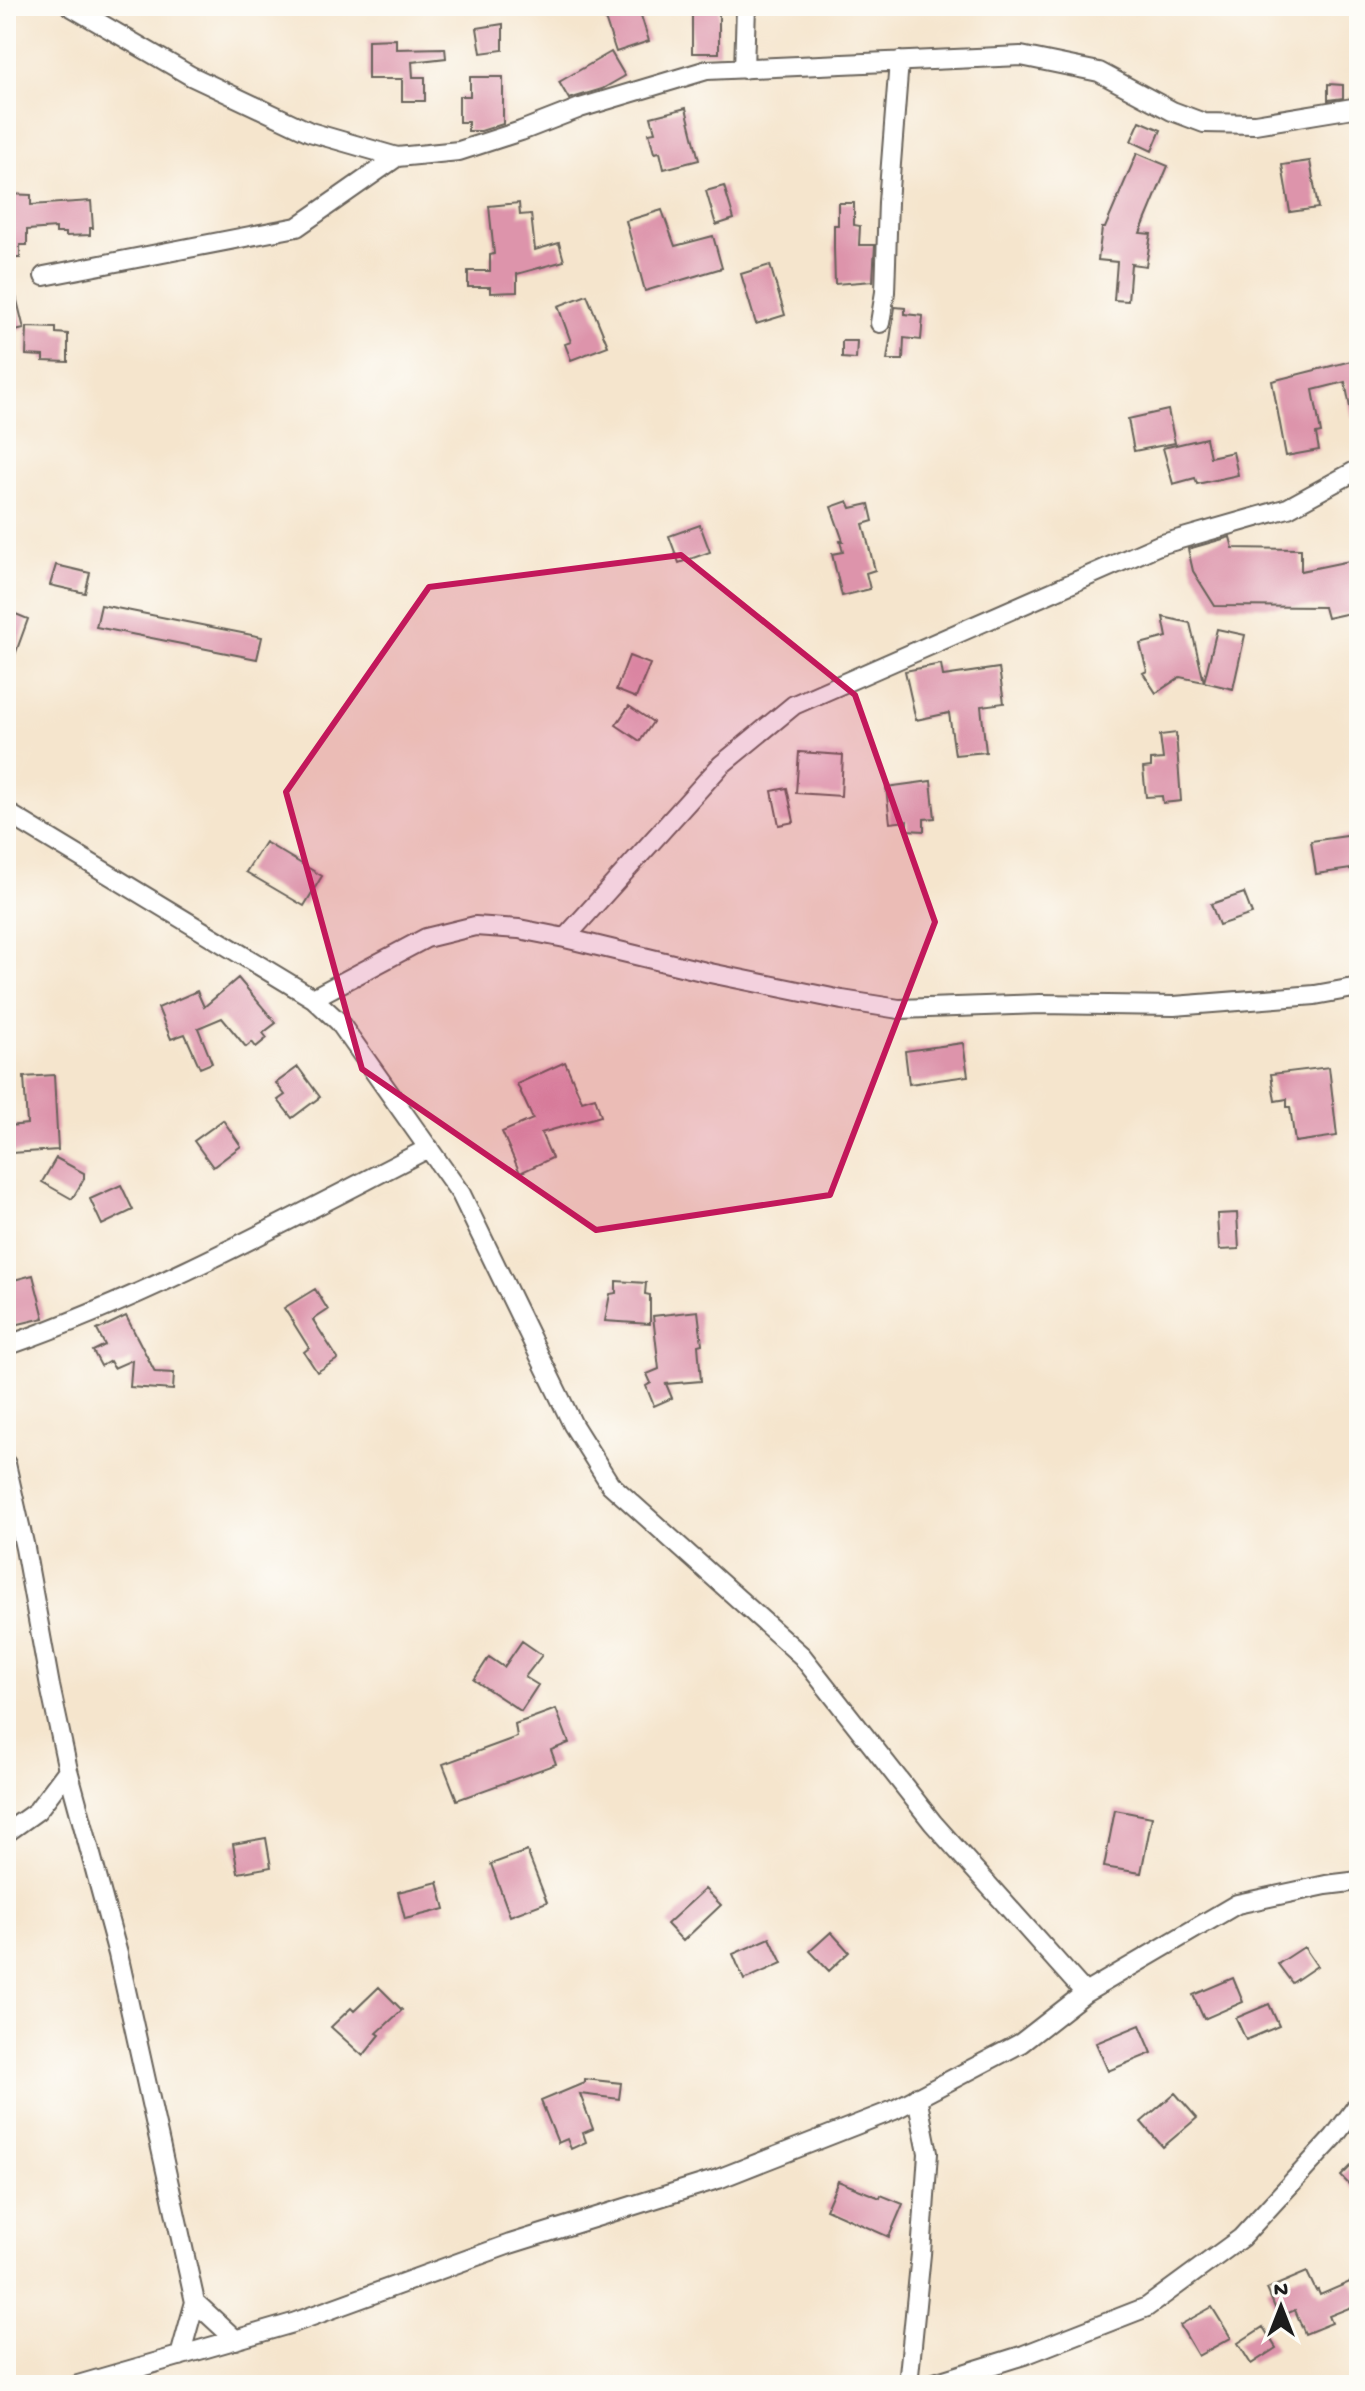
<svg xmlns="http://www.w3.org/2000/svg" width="1365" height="2391" font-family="'Gochi Hand',sans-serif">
<rect width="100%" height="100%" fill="#fdfcf7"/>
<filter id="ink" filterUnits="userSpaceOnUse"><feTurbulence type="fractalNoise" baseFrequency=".0125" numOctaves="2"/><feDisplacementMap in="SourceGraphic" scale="16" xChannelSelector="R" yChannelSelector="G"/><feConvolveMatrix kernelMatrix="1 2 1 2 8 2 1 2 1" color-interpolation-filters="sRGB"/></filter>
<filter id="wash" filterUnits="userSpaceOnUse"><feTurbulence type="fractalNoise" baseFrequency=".006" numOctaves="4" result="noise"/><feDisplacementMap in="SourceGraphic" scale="32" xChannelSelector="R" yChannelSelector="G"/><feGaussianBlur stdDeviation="1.8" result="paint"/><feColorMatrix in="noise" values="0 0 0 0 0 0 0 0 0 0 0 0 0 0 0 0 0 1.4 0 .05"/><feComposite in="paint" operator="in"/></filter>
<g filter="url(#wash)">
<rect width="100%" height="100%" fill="#f5e5cd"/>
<g id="blocks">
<!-- building -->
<path fill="#dd94ab" d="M 601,6 L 638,6 L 649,41 L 616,52 Z
M 692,6 L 719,6 L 719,53 L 692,53 Z
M 503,24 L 503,50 L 481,53 L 477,28 Z
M 396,39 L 396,49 L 445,48 L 446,58 L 412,62 L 413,77 L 425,77 L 425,101 L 402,101 L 402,79 L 368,79 L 368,40 Z
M 611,52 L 625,76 L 602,89 L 569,99 L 559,82 Z
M 470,77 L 503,77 L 503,124 L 481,131 L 468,131 L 468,122 L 459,122 L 459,96 L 470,96 Z
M 1328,84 L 1343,85 L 1343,98 L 1328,100 Z
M 686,108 L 699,160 L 664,169 L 660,152 L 654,153 L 649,133 L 655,132 L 651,117 Z
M 1140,121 L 1161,130 L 1152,151 L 1131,141 Z
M 1137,153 L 1168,166 L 1140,233 L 1151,234 L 1146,266 L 1131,264 L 1128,301 L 1114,300 L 1117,262 L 1098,260 L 1102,228 L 1105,228 Z
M 1310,161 L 1318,208 L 1290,212 L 1282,165 Z
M 724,186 L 734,219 L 716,225 L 706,191 Z
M 6,194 L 31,195 L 31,205 L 91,201 L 93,228 L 90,228 L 90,235 L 66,236 L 66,233 L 56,233 L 56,228 L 27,230 L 27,245 L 20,245 L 20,258 L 6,258 Z
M 519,203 L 520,215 L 531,214 L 535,250 L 559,243 L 564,261 L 517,274 L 517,292 L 490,293 L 490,287 L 468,287 L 468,271 L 490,271 L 490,255 L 494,254 L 489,206 Z
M 838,203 L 854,203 L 854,225 L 860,226 L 859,245 L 875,245 L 873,281 L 835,284 L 834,248 L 834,225 L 838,225 Z
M 662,210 L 675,246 L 713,236 L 722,268 L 645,291 L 626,221 Z
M 770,265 L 785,315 L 756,324 L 741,274 Z
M 6,280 L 12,280 L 24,329 L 6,333 Z
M 587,295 L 608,346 L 571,360 L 565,344 L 571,342 L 558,306 Z
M 895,307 L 905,308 L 905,314 L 923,316 L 921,340 L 904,338 L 903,360 L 887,360 Z
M 27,327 L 56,328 L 56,333 L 68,334 L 68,362 L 43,361 L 43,356 L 26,355 Z
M 842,341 L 857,341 L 856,359 L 842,358 Z
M 1359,359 L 1359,417 L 1352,417 L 1345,382 L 1313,390 L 1321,433 L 1316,434 L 1319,450 L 1286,456 L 1272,381 Z
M 1168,410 L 1175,443 L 1134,451 L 1128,419 Z
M 1206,438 L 1210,457 L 1233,452 L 1238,475 L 1197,484 L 1195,478 L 1173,484 L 1163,448 Z
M 848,501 L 851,508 L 869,504 L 873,521 L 863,524 L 875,570 L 866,573 L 870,589 L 842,596 L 832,554 L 843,552 L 840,541 L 843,541 L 831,507 Z
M 700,525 L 710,552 L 679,563 L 669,536 Z
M 1230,537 L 1233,548 L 1301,549 L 1301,571 L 1359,559 L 1359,611 L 1327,618 L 1324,607 L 1215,606 L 1193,571 L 1188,549 Z
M 56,565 L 90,573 L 85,593 L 50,585 Z
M 101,605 L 262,637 L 257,659 L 96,627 Z
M 6,610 L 28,619 L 8,674 L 6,674 Z
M 1163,617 L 1190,623 L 1204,682 L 1180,677 L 1156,693 L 1143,673 L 1147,671 L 1140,644 L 1167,637 Z
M 1217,629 L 1245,635 L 1233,689 L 1204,682 Z
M 629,656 L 650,664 L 636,698 L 616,690 Z
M 941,664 L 943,676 L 999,668 L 1004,703 L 981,706 L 986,752 L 955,755 L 949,713 L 916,720 L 905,671 Z
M 629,706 L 653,722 L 640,741 L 616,725 Z
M 1176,733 L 1181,801 L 1163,803 L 1162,796 L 1146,797 L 1143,768 L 1151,767 L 1151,760 L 1163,759 L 1160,735 Z
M 799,752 L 843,755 L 841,796 L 796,793 Z
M 931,781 L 935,818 L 924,819 L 924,831 L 907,830 L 907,821 L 890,823 L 886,787 Z
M 787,788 L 794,822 L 779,825 L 772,791 Z
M 1354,835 L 1358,868 L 1316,874 L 1311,841 Z
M 265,842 L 322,876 L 304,906 L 246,872 Z
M 1244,893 L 1252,914 L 1219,925 L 1211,904 Z
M 238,978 L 276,1023 L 263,1033 L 267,1038 L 256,1047 L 252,1042 L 246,1047 L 222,1018 L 198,1028 L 212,1063 L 200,1068 L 185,1034 L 171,1039 L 158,1008 L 197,991 L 204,1007 Z
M 963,1043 L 968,1076 L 909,1084 L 905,1051 Z
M 565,1062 L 582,1101 L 595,1097 L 601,1116 L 541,1133 L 552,1158 L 520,1173 L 502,1132 L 533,1119 L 517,1084 Z
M 298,1067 L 320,1097 L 292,1118 L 278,1100 L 285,1095 L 276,1083 Z
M 1329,1067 L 1337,1136 L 1295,1142 L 1290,1107 L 1287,1107 L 1287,1099 L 1275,1101 L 1271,1074 Z
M 54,1075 L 58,1150 L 11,1153 L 9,1126 L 27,1124 L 24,1077 Z
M 223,1120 L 241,1146 L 213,1167 L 194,1141 Z
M 56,1158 L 84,1173 L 84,1179 L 72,1199 L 42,1182 Z
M 121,1185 L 133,1210 L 102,1225 L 90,1199 Z
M 1237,1213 L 1239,1249 L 1219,1250 L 1217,1214 Z
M 33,1275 L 44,1318 L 6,1327 L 6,1282 Z
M 616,1281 L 646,1283 L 645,1294 L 650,1295 L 650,1324 L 605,1321 L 610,1294 L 616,1293 Z
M 315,1289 L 328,1310 L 313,1320 L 338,1359 L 317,1372 L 304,1352 L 309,1348 L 284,1308 Z
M 698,1311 L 702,1344 L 698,1345 L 701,1381 L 666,1384 L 672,1398 L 654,1406 L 646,1386 L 651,1383 L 647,1374 L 659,1369 L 653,1316 Z
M 126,1316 L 155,1372 L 174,1373 L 173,1390 L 130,1387 L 132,1360 L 114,1368 L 110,1361 L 101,1366 L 93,1351 L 105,1345 L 97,1330 Z
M 522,1641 L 542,1655 L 525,1677 L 538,1685 L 521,1711 L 474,1680 L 489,1657 L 504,1667 Z
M 556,1709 L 569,1743 L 551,1750 L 556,1764 L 457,1800 L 443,1764 L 517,1737 L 515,1724 Z
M 1115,1810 L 1152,1817 L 1141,1873 L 1104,1867 Z
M 266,1838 L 271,1867 L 238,1873 L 233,1844 Z
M 527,1851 L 547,1902 L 510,1916 L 491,1864 Z
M 438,1882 L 445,1909 L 405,1919 L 398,1892 Z
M 705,1889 L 721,1905 L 683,1941 L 667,1924 Z
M 831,1932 L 849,1952 L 829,1971 L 810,1951 Z
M 770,1938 L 782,1963 L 744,1980 L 733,1954 Z
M 1304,1947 L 1317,1966 L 1292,1983 L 1278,1964 Z
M 1233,1978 L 1243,2002 L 1204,2019 L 1193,1995 Z
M 379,1987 L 402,2010 L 377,2033 L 380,2035 L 363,2056 L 331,2027 L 351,2008 L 354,2011 Z
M 1269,2004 L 1279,2026 L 1246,2040 L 1236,2018 Z
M 1140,2025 L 1152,2053 L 1108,2071 L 1096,2043 Z
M 584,2079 L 621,2083 L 619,2099 L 580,2094 L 593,2129 L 583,2133 L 586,2142 L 571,2149 L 567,2139 L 558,2143 L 541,2101 L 584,2083 Z
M 1175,2093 L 1197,2118 L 1163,2147 L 1141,2122 Z
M 1359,2158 L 1359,2195 L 1341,2176 Z
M 838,2181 L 880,2198 L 881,2195 L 903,2204 L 889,2237 L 826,2209 Z
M 1307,2272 L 1316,2291 L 1318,2290 L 1320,2295 L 1352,2281 L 1359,2296 L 1359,2304 L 1329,2316 L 1332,2323 L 1305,2334 L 1295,2310 L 1279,2317 L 1267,2289 Z
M 1212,2307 L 1231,2338 L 1198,2356 L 1180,2325 Z
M 1263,2327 L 1276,2348 L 1251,2364 L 1238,2343 Z"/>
</g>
</g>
<g filter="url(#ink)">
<use href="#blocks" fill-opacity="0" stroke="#68625a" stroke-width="2"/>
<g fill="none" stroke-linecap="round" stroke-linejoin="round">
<!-- minor casing -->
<g stroke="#68625a" stroke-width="22">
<path id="minor" d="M 70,6 L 191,76 L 310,132 L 397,157 L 459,151 L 521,131 L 580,108 L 707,70 L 1021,56 L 1099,72 L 1172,111 L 1204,123 L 1255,124 L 1359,107
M 744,69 L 746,6
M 44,276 L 297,227 L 397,157
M 880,323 L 885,292 L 888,202 L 899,61
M 6,812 L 313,998 L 339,1022 L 461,1194 L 573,1425 L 610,1484 L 802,1656 L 933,1823 L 1085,1993
M 565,938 L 721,765 L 794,705 L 1159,545 L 1288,508 L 1359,469
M 313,998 L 426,938 L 475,926 L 519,929 L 565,938 L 710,973 L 842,1000 L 899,1009 L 1040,1004 L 1174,1006 L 1315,995 L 1359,987
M 6,1346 C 154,1294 290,1219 429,1148
M 6,1464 L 25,1548 L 50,1686 L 68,1770 L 118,1954 L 195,2302
M 6,1833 L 37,1811 L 68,1770
M 180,2356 L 195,2302 L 236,2340
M 78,2385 L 293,2323 L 510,2244 L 718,2179 L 894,2110 L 1021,2043 L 1085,1993 L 1237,1904 L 1326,1885 L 1359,1881
M 908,2385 L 921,2254 L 928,2153 L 917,2097
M 928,2385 L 1024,2355 L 1147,2307 L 1241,2238 L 1334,2137 L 1359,2103"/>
</g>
<!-- minor -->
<use href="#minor" stroke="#fff" stroke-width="18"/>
</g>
</g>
<!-- marked area -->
<path fill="#c2185b" fill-opacity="0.2" stroke="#c2185b" stroke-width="6" stroke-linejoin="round" d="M 681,555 L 855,695 L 935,922 L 830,1195 L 596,1230 L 362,1069 L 286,792 L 429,587 Z"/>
<!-- margin -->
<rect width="1365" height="2391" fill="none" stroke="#fdfcf7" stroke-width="32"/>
<!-- north arrow -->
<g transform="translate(1281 2307)" stroke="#fdfcf7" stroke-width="6" paint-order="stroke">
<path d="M0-6L14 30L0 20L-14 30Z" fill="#1c1c1c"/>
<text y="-12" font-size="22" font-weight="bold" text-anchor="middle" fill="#1c1c1c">N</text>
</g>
</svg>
